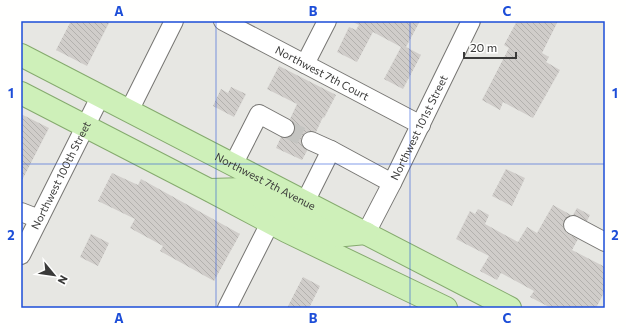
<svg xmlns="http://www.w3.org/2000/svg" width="626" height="329" font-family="Commissioner,sans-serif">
<defs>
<pattern id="building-back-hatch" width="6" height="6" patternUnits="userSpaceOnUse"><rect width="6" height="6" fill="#d0cdca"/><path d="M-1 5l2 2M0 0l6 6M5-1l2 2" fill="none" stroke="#b3b1ae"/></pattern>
</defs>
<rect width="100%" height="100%" fill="#e7e7e3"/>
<!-- building -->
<path fill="url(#building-back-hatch)" d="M 71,21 L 110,21 L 87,66 L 56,50 Z
M 351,21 L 420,21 L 406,47 L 421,55 L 403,89 L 384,79 L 401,47 L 373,32 L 357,62 L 337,52 L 349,27 L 356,30 L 359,25 Z
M 517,21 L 558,21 L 542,53 L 549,57 L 546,62 L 560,70 L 533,118 L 503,102 L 500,110 L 482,100 L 509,48 L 504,45 Z
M 279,66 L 336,95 L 324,118 L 323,117 L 316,132 L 310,131 L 305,133 L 302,136 L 301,142 L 303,147 L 307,151 L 302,160 L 276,148 L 281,137 L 286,138 L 290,137 L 294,133 L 295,128 L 294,123 L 290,119 L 297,104 L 267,89 Z
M 231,87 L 246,94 L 234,117 L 213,106 L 221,89 L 228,93 Z
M 21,114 L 49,128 L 21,182 Z
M 506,169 L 525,178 L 512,206 L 492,196 Z
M 112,173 L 138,185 L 141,179 L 240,234 L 214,281 L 160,251 L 163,246 L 130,228 L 135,219 L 98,201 Z
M 553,205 L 571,215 L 564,220 L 563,226 L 564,230 L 568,234 L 578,239 L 572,250 L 605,267 L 605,291 L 596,308 L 551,308 L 530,297 L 534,291 L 501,273 L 497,280 L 480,271 L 489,256 L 456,239 L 470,211 L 475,214 L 478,209 L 489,215 L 485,224 L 518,242 L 527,227 L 537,233 Z
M 577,208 L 590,215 L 587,221 L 573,215 Z
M 91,234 L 109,243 L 98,266 L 80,257 Z
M 303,277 L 320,286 L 309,308 L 287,308 Z"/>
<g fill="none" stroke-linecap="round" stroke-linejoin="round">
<!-- minor-tunnel -->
<path stroke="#c4c4c1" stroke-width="18" stroke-dasharray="18 9" stroke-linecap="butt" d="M 285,128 L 311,141"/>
<!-- minor casing -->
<g stroke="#777673" stroke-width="20">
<g id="minor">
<path id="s1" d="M 223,21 L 421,125"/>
<path d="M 305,64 L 327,21"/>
<path d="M 129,111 L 174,21"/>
<path d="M 311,141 L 331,150"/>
<path d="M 233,165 L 259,114 L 285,128"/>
<path d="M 305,202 L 331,150 L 392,183"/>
<path d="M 21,212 L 39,219"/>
<path d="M 573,225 L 605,242"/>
<path id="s2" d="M 366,233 L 392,183 L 471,21"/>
<path id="s3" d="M 21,255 L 100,97"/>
<path d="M 227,308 L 270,223"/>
</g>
</g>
<!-- major casing -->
<g stroke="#85aa6e" stroke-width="24">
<g id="major">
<path id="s4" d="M 21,55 L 510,308"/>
<path d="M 21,93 L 209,190 L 286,231 L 446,308"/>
<path d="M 210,190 L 245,189 L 334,236 L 366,233"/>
</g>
</g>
<!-- minor -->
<use href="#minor" stroke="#fff" stroke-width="18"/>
<!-- major -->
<use href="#major" stroke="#cef0b9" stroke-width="22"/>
</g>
<!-- grid -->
<path fill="none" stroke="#1d4ed8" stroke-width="1" stroke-opacity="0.55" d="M 216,21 L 216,308M 410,21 L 410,308M 21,164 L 605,164"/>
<g text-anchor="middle" stroke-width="3" stroke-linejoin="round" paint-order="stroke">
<!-- street labels -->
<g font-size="11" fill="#3a3a39" stroke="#fffffe">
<text dy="4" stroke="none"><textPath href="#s1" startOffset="112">Northwest 7th Court</textPath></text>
<text dy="4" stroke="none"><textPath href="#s2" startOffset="118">Northwest 101st Street</textPath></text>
<text dy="4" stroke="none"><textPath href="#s3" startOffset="89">Northwest 100th Street</textPath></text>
<text dy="4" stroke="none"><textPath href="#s4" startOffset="275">Northwest 7th Avenue</textPath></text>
</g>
</g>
<!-- border -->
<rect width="626" height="329" fill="none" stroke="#fffffe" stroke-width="44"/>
<!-- north arrow -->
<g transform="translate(54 275) rotate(119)" stroke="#fffffe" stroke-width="3" paint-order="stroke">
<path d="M0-3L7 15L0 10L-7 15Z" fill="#3a3a39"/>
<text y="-6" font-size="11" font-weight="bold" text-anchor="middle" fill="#3a3a39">N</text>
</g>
<!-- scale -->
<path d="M464 52v6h52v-6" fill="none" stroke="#3a3a39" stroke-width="2"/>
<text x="470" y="52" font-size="12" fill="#3a3a39" stroke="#fffffe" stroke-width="3" paint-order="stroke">20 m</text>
<rect x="22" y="22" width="582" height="285" fill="none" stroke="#1d4ed8" stroke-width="1.5"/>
<g font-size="13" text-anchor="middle" font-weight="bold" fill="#1d4ed8">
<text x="119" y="16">A</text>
<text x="313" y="16">B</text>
<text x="507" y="16">C</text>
<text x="11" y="98">1</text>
<text x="615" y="98">1</text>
<text x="11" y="240">2</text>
<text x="615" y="240">2</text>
<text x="119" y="323">A</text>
<text x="313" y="323">B</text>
<text x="507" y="323">C</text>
</g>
</svg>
